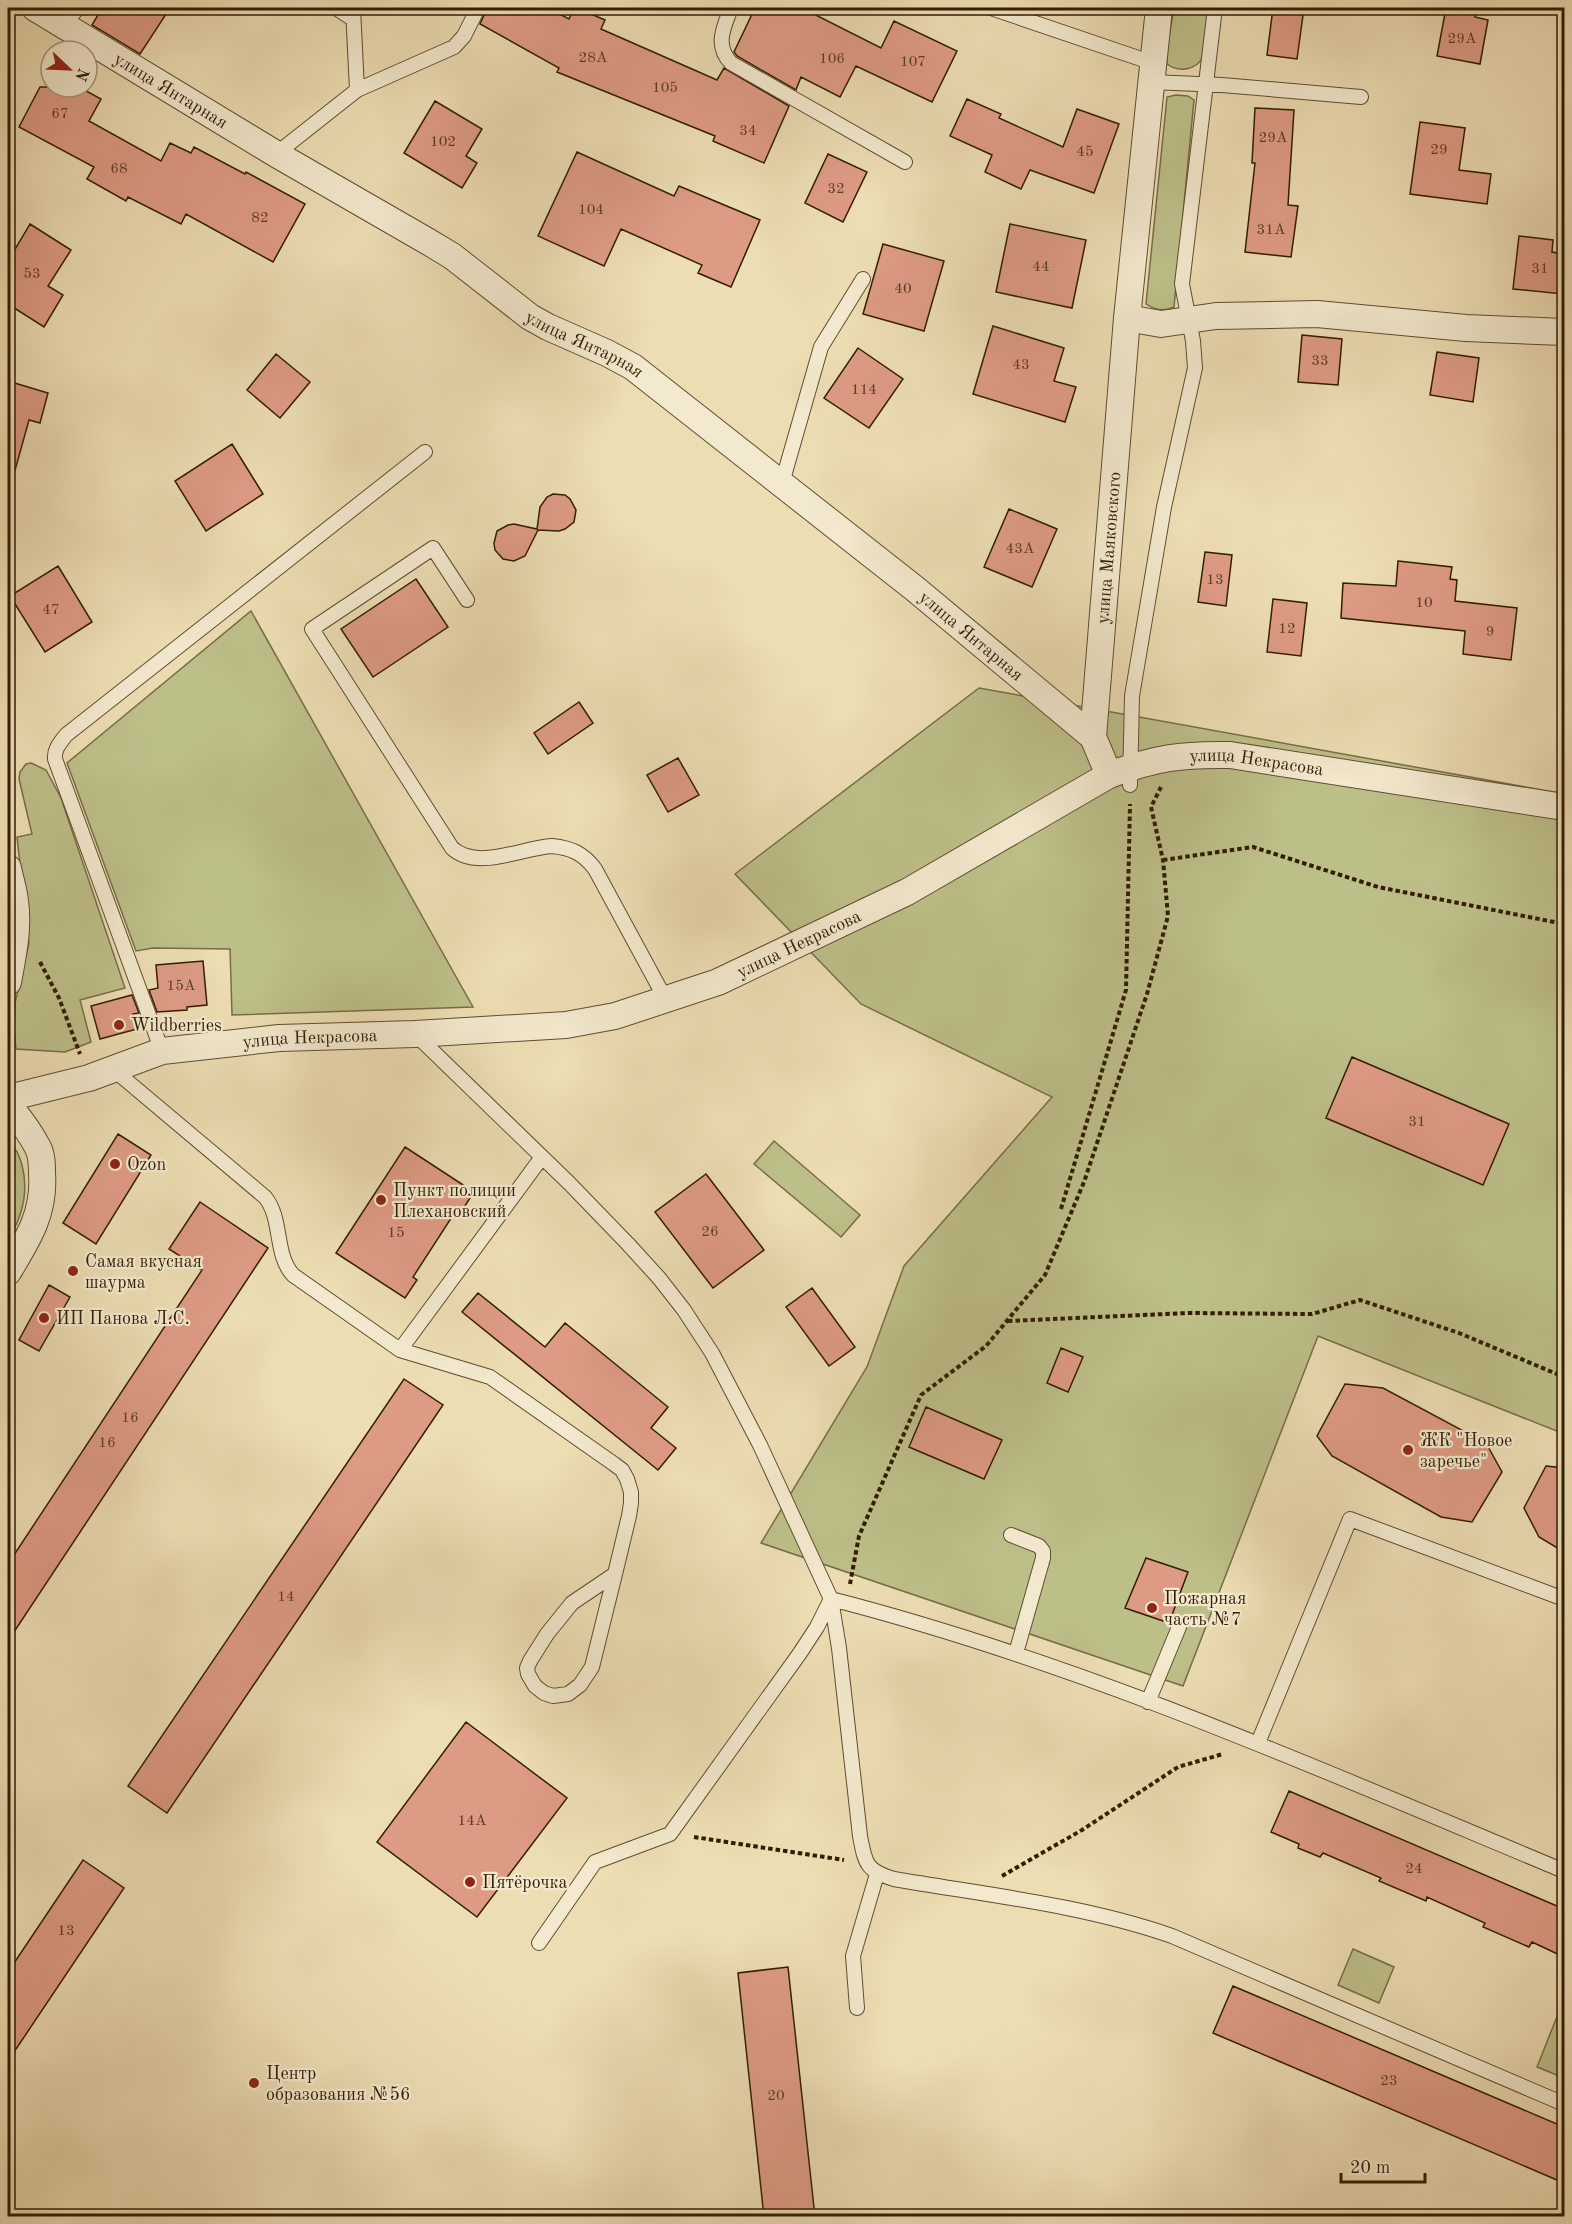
<svg xmlns="http://www.w3.org/2000/svg" width="1572" height="2224" font-family="'Old Standard TT',serif">
<rect width="100%" height="100%" fill="#edddb3"/>
<filter id="stains"><feTurbulence type="fractalNoise" baseFrequency=".00333" numOctaves="4"/><feColorMatrix values="0 0 0 0 .2 0 0 0 0 .09 0 0 0 0 .02 0 0 0 .5 -.17"/></filter>
<radialGradient id="worn" r=".72"><stop offset=".6" stop-color="#630" stop-opacity="0"/><stop offset="1" stop-color="#630" stop-opacity=".3"/></radialGradient>
<!-- green -->
<path fill="#bdbf89" stroke="#776e46" stroke-width="1.5" d="M 1174,8 L 1208,8 L 1203,57 C 1196,70 1179,73 1167,64 L 1166,54 Z
M 1176,95 L 1188,96 L 1194,100 L 1174,307 C 1164,312 1155,310 1146,304 L 1167,97 Z
M 251,611 L 473,1007 L 232,1015 L 230,949 L 153,948 L 136,951 L 67,763 Z
M 979,688 L 1564,794 L 1564,1434 L 1318,1336 L 1183,1686 L 761,1543 L 867,1367 L 904,1266 L 1052,1097 L 861,1004 L 735,874 Z
M 31,763 L 46,770 L 61,798 L 125,988 L 80,1000 L 91,1042 L 65,1052 L 16,1049 L 14,1030 L 15,1003 L 29,943 L 17,837 L 32,834 L 19,779 L 20,772 L 26,764 Z
M 8,1141 C 16,1147 19,1155 22,1165 C 29,1192 23,1216 8,1240 Z
M 774,1141 L 860,1215 L 841,1237 L 754,1164 Z
M 1353,1949 L 1394,1967 L 1379,2003 L 1338,1985 Z
M 1558,2014 L 1564,2017 L 1564,2078 L 1537,2067 Z"/>
<!-- building -->
<path fill="#de9b84" stroke="#311d03" stroke-width="1.5" d="M 102,8 L 170,8 L 140,54 L 92,25 Z
M 487,8 L 548,8 L 569,19 L 574,8 L 577,8 L 605,20 L 601,29 L 717,80 L 724,68 L 789,106 L 764,163 L 713,141 L 715,136 L 557,72 L 559,68 L 480,24 Z
M 755,8 L 802,8 L 881,48 L 894,21 L 957,51 L 932,102 L 856,66 L 840,97 L 801,77 L 796,90 L 737,56 L 734,52 Z
M 1273,8 L 1304,8 L 1297,59 L 1267,55 Z
M 1446,8 L 1477,8 L 1475,17 L 1488,20 L 1480,64 L 1437,56 Z
M 40,87 L 79,87 L 101,99 L 89,121 L 161,161 L 170,143 L 191,153 L 194,147 L 245,174 L 246,172 L 305,204 L 273,262 L 186,214 L 181,224 L 128,197 L 126,201 L 87,179 L 94,167 L 19,127 Z
M 967,99 L 1001,114 L 999,118 L 1063,147 L 1077,109 L 1119,124 L 1094,193 L 1030,170 L 1021,189 L 985,172 L 992,155 L 950,136 Z
M 435,101 L 482,129 L 466,156 L 477,163 L 462,188 L 404,153 Z
M 1255,108 L 1294,110 L 1288,205 L 1298,206 L 1291,257 L 1245,252 L 1255,163 L 1252,163 Z
M 1420,122 L 1465,128 L 1459,170 L 1491,174 L 1487,204 L 1410,194 Z
M 577,152 L 674,196 L 679,186 L 760,220 L 731,287 L 698,273 L 702,265 L 621,229 L 604,266 L 538,236 Z
M 828,154 L 867,172 L 843,222 L 805,203 Z
M 30,224 L 71,250 L 48,286 L 63,295 L 44,327 L 8,304 L 8,261 Z
M 1010,224 L 1086,240 L 1072,308 L 996,292 Z
M 1519,236 L 1553,240 L 1552,252 L 1564,254 L 1563,294 L 1513,289 Z
M 883,244 L 944,261 L 924,331 L 863,314 Z
M 993,326 L 1064,348 L 1054,381 L 1076,387 L 1065,422 L 973,394 Z
M 1302,335 L 1342,339 L 1338,385 L 1298,382 Z
M 858,348 L 903,379 L 869,428 L 824,398 Z
M 1437,352 L 1479,358 L 1473,402 L 1430,395 Z
M 276,354 L 310,382 L 280,418 L 247,390 Z
M 8,381 L 48,393 L 40,423 L 29,420 L 14,474 L 8,473 Z
M 232,444 L 263,494 L 206,531 L 175,481 Z
M 553,494 L 565,495 L 570,499 L 576,510 L 574,522 L 565,529 L 559,531 L 538,530 L 525,556 L 514,561 L 503,559 L 495,550 L 494,543 L 497,531 L 508,525 L 514,524 L 537,529 L 540,507 L 547,497 Z
M 1009,509 L 1057,529 L 1032,587 L 984,567 Z
M 1205,552 L 1232,555 L 1226,606 L 1198,602 Z
M 1398,561 L 1452,567 L 1450,579 L 1457,580 L 1455,601 L 1517,608 L 1511,660 L 1463,654 L 1465,631 L 1341,618 L 1343,583 L 1396,586 Z
M 58,566 L 92,622 L 45,652 L 10,596 Z
M 416,579 L 448,627 L 373,677 L 341,629 Z
M 1273,599 L 1307,603 L 1301,656 L 1267,652 Z
M 579,702 L 593,723 L 548,754 L 534,733 Z
M 678,758 L 699,795 L 668,812 L 647,775 Z
M 203,961 L 207,1005 L 187,1007 L 187,1010 L 157,1012 L 149,990 L 158,988 L 156,965 Z
M 132,995 L 139,1013 L 133,1014 L 137,1029 L 100,1039 L 91,1006 Z
M 1352,1057 L 1509,1124 L 1483,1185 L 1326,1118 Z
M 118,1134 L 151,1155 L 96,1244 L 63,1223 Z
M 405,1147 L 474,1192 L 461,1212 L 457,1209 L 413,1277 L 417,1280 L 405,1298 L 336,1253 Z
M 706,1174 L 764,1250 L 713,1288 L 655,1212 Z
M 200,1202 L 268,1248 L 8,1641 L 8,1564 L 202,1270 L 169,1249 Z
M 49,1285 L 70,1297 L 39,1351 L 19,1340 Z
M 812,1288 L 855,1347 L 829,1366 L 786,1307 Z
M 478,1293 L 545,1347 L 565,1323 L 668,1407 L 651,1428 L 676,1448 L 658,1470 L 462,1312 Z
M 1061,1348 L 1083,1357 L 1068,1392 L 1047,1383 Z
M 404,1379 L 443,1405 L 167,1813 L 128,1786 Z
M 1345,1384 L 1383,1388 L 1486,1443 L 1502,1472 L 1472,1522 L 1441,1517 L 1332,1456 L 1317,1436 Z
M 926,1407 L 1002,1440 L 984,1479 L 909,1447 Z
M 1546,1466 L 1564,1468 L 1564,1552 L 1539,1537 L 1524,1508 Z
M 1146,1558 L 1188,1572 L 1169,1623 L 1125,1608 Z
M 466,1722 L 567,1798 L 477,1917 L 377,1842 Z
M 1289,1791 L 1564,1909 L 1564,1957 L 1532,1942 L 1529,1947 L 1483,1927 L 1485,1923 L 1427,1897 L 1426,1901 L 1379,1881 L 1381,1878 L 1323,1853 L 1320,1857 L 1298,1848 L 1299,1844 L 1271,1832 Z
M 83,1860 L 124,1888 L 8,2061 L 8,1972 Z
M 788,1967 L 815,2217 L 764,2217 L 738,1973 Z
M 1233,1986 L 1564,2127 L 1564,2183 L 1213,2033 Z"/>
<g fill="none" stroke-linecap="round" stroke-linejoin="round">
<!-- service casing -->
<g stroke="#604d2f" stroke-width="16">
<path id="service" d="M 336,8 L 353,19
M 353,8 L 357,90
M 731,8 C 724,27 714,45 731,63 L 905,162
M 991,8 L 1153,63
M 63,25 L 78,8
M 1151,82 L 1222,85 L 1361,97
M 276,154 L 357,90 L 454,47 L 464,36 L 478,8
M 782,483 L 821,347 L 863,279
M 467,600 L 433,548 L 312,629 L 452,848 C 477,871 521,848 552,846 C 571,848 583,853 595,869 L 666,1000
M 1130,785 L 1132,696 L 1164,507 L 1195,368 L 1193,341 L 1182,284 L 1215,8
M 415,1034 L 569,1183 L 628,1244 L 659,1278 L 684,1310 L 712,1353 L 760,1445 L 831,1599 L 839,1648 L 860,1836 C 865,1863 866,1871 894,1879 C 987,1895 1083,1905 1172,1936 L 1564,2104
M 162,1051 L 55,759 C 54,749 60,743 66,735 L 425,452
M 114,1070 L 265,1197 C 283,1219 274,1254 293,1275 L 400,1350
M 542,1157 L 400,1350 L 490,1377 L 614,1464 L 622,1470 L 627,1479 L 631,1492 L 631,1503 L 629,1516 L 615,1574 L 592,1667 L 580,1685 L 568,1694 L 553,1696 L 544,1693 L 535,1686 L 528,1674 L 527,1668 L 530,1661 L 547,1634 L 572,1603 L 615,1574
M 1011,1535 L 1039,1546 L 1043,1551 L 1043,1558 L 1016,1653
M 831,1599 C 1084,1664 1324,1771 1564,1871
M 1148,1702 L 1179,1627
M 1258,1743 L 1350,1519 L 1564,1599
M 539,1943 L 595,1862 L 670,1834 L 800,1653 L 817,1627 L 831,1599
M 857,2008 L 853,1956 L 877,1874"/>
</g>
<!-- minor casing -->
<g stroke="#604d2f" stroke-width="28">
<g id="minor">
<path id="s1" d="M 35,8 L 276,154 L 427,241 L 452,256 L 530,317 L 548,327 L 607,353 L 633,367 L 914,588 L 1093,737"/>
<path d="M 1127,318 L 1161,324 L 1216,316 L 1317,314 L 1466,328 L 1564,332"/>
<path id="s2" d="M 1109,775 L 1093,737 L 1127,318 L 1159,8"/>
<path d="M 8,868 C 10,879 14,890 15,901 C 19,928 13,955 8,982"/>
<path id="s3" d="M 8,1098 L 89,1078 L 162,1051 L 279,1038 L 415,1034 L 566,1025 L 615,1016 L 718,982 L 907,892 L 1109,775 C 1155,758 1181,754 1230,755 L 1564,807"/>
<path d="M 8,1104 C 18,1117 29,1130 37,1146 C 42,1154 42,1164 42,1173 C 45,1213 28,1239 8,1272"/>
</g>
</g>
<!-- path -->
<path stroke="#311d03" stroke-width="4" stroke-dasharray="4.5 3" stroke-linecap="butt" d="M 1163,860 L 1253,847 L 1378,887 L 1564,924
M 40,962 L 59,998 L 80,1054
M 1061,1209 L 1126,990 L 1130,804
M 1008,1321 L 1188,1313 L 1312,1314 L 1360,1300 L 1459,1333 L 1564,1377
M 850,1584 L 859,1536 L 921,1395 L 986,1346 L 1045,1275 L 1084,1182 L 1147,994 L 1168,916 L 1163,860 L 1151,807 L 1161,787
M 694,1837 L 844,1860
M 1002,1876 L 1082,1830 L 1178,1767 L 1223,1754"/>
<!-- service -->
<use href="#service" stroke="#f3e9ce" stroke-width="14"/>
<!-- minor -->
<use href="#minor" stroke="#f3e9ce" stroke-width="26"/>
</g>
<!-- markers -->
<g fill="#8f2418" stroke="#f3e9ce" stroke-width="2">
<circle cx="119" cy="1025" r="6"/>
<circle cx="115" cy="1164" r="6"/>
<circle cx="381" cy="1200" r="6"/>
<circle cx="73" cy="1271" r="6"/>
<circle cx="44" cy="1318" r="6"/>
<circle cx="1408" cy="1450" r="6"/>
<circle cx="1152" cy="1608" r="6"/>
<circle cx="470" cy="1882" r="6"/>
<circle cx="254" cy="2083" r="6"/>
</g>
<g text-anchor="middle" stroke-width="4.5" stroke-linejoin="round" paint-order="stroke">
<!-- number labels -->
<g font-size="15" fill="#5c3c23">
<text x="1462" y="43">29А</text>
<text x="593" y="62">28А</text>
<text x="832" y="63">106</text>
<text x="913" y="66">107</text>
<text x="665" y="92">105</text>
<text x="60" y="118">67</text>
<text x="748" y="135">34</text>
<text x="1273" y="142">29А</text>
<text x="443" y="146">102</text>
<text x="1439" y="154">29</text>
<text x="1085" y="156">45</text>
<text x="119" y="173">68</text>
<text x="836" y="193">32</text>
<text x="591" y="214">104</text>
<text x="260" y="222">82</text>
<text x="1271" y="234">31А</text>
<text x="1041" y="271">44</text>
<text x="1540" y="273">31</text>
<text x="32" y="278">53</text>
<text x="903" y="293">40</text>
<text x="1320" y="365">33</text>
<text x="1021" y="369">43</text>
<text x="864" y="394">114</text>
<text x="1020" y="553">43А</text>
<text x="1215" y="584">13</text>
<text x="1424" y="607">10</text>
<text x="51" y="614">47</text>
<text x="1287" y="633">12</text>
<text x="1490" y="636">9</text>
<text x="181" y="990">15А</text>
<text x="1417" y="1126">31</text>
<text x="710" y="1236">26</text>
<text x="396" y="1237">15</text>
<text x="130" y="1422">16</text>
<text x="107" y="1447">16</text>
<text x="286" y="1601">14</text>
<text x="472" y="1825">14А</text>
<text x="1414" y="1873">24</text>
<text x="66" y="1935">13</text>
<text x="1389" y="2085">23</text>
<text x="776" y="2100">20</text>
</g>
<!-- street labels -->
<g font-size="18" fill="#311d03" stroke="#f3e9ce">
<text dy="6" stroke="none"><textPath href="#s1" startOffset="159">улица Янтарная</textPath></text>
<text dy="6" stroke="none"><textPath href="#s1" startOffset="645">улица Янтарная</textPath></text>
<text dy="6" stroke="none"><textPath href="#s2" startOffset="231">улица Маяковского</textPath></text>
<text dy="6" stroke="none"><textPath href="#s1" startOffset="1131">улица Янтарная</textPath></text>
<text dy="6" stroke="none"><textPath href="#s3" startOffset="1318">улица Некрасова</textPath></text>
<text dy="6" stroke="none"><textPath href="#s3" startOffset="814">улица Некрасова</textPath></text>
<text dy="6" stroke="none"><textPath href="#s3" startOffset="310">улица Некрасова</textPath></text>
</g>
<!-- poi labels -->
<g font-size="18" fill="#311d03" stroke="#f3e9ce" text-anchor="start">
<text x="131" y="1031">Wildberries</text>
<text x="127" y="1170">Ozon</text>
<text x="393" y="1196">Пункт полиции<tspan x="393" dy="21">Плехановский</tspan></text>
<text x="85" y="1267">Самая вкусная<tspan x="85" dy="21">шаурма</tspan></text>
<text x="56" y="1324">ИП Панова Л.С.</text>
<text x="1420" y="1446">ЖК "Новое<tspan x="1420" dy="21">заречье"</tspan></text>
<text x="1164" y="1604">Пожарная<tspan x="1164" dy="21">часть №7</tspan></text>
<text x="482" y="1888">Пятёрочка</text>
<text x="266" y="2079">Центр<tspan x="266" dy="21">образования №56</tspan></text>
</g>
</g>
<!-- margin -->
<rect width="1572" height="2224" fill="none" stroke="#edddb3" stroke-width="30"/>
<rect x="9" y="9" width="1554" height="2206" fill="none" stroke="#311d03" stroke-width="3"/>
<rect x="15" y="15" width="1542" height="2194" fill="none" stroke="#311d03" stroke-width="1.5"/>
<!-- north arrow -->
<g transform="translate(69 69) rotate(113)"><circle r="28" fill="#f3e9ce" stroke="#a5977d" stroke-width="1.5"/>
<path d="M0-4.5L10 22L0 15L-10 22Z" fill="#8f2418"/>
<text y="-9" font-size="16" font-weight="bold" text-anchor="middle" fill="#311d03">N</text>
</g>
<!-- scale -->
<path d="M1341 2173v9h84v-9" fill="none" stroke="#311d03" stroke-width="3"/>
<text x="1350" y="2173" font-size="18" fill="#311d03" stroke="#f3e9ce" stroke-width="4.5" paint-order="stroke">20 m</text>
<rect width="100%" height="100%" filter="url(#stains)"/>
<rect width="100%" height="100%" fill="url(#worn)"/>
</svg>
